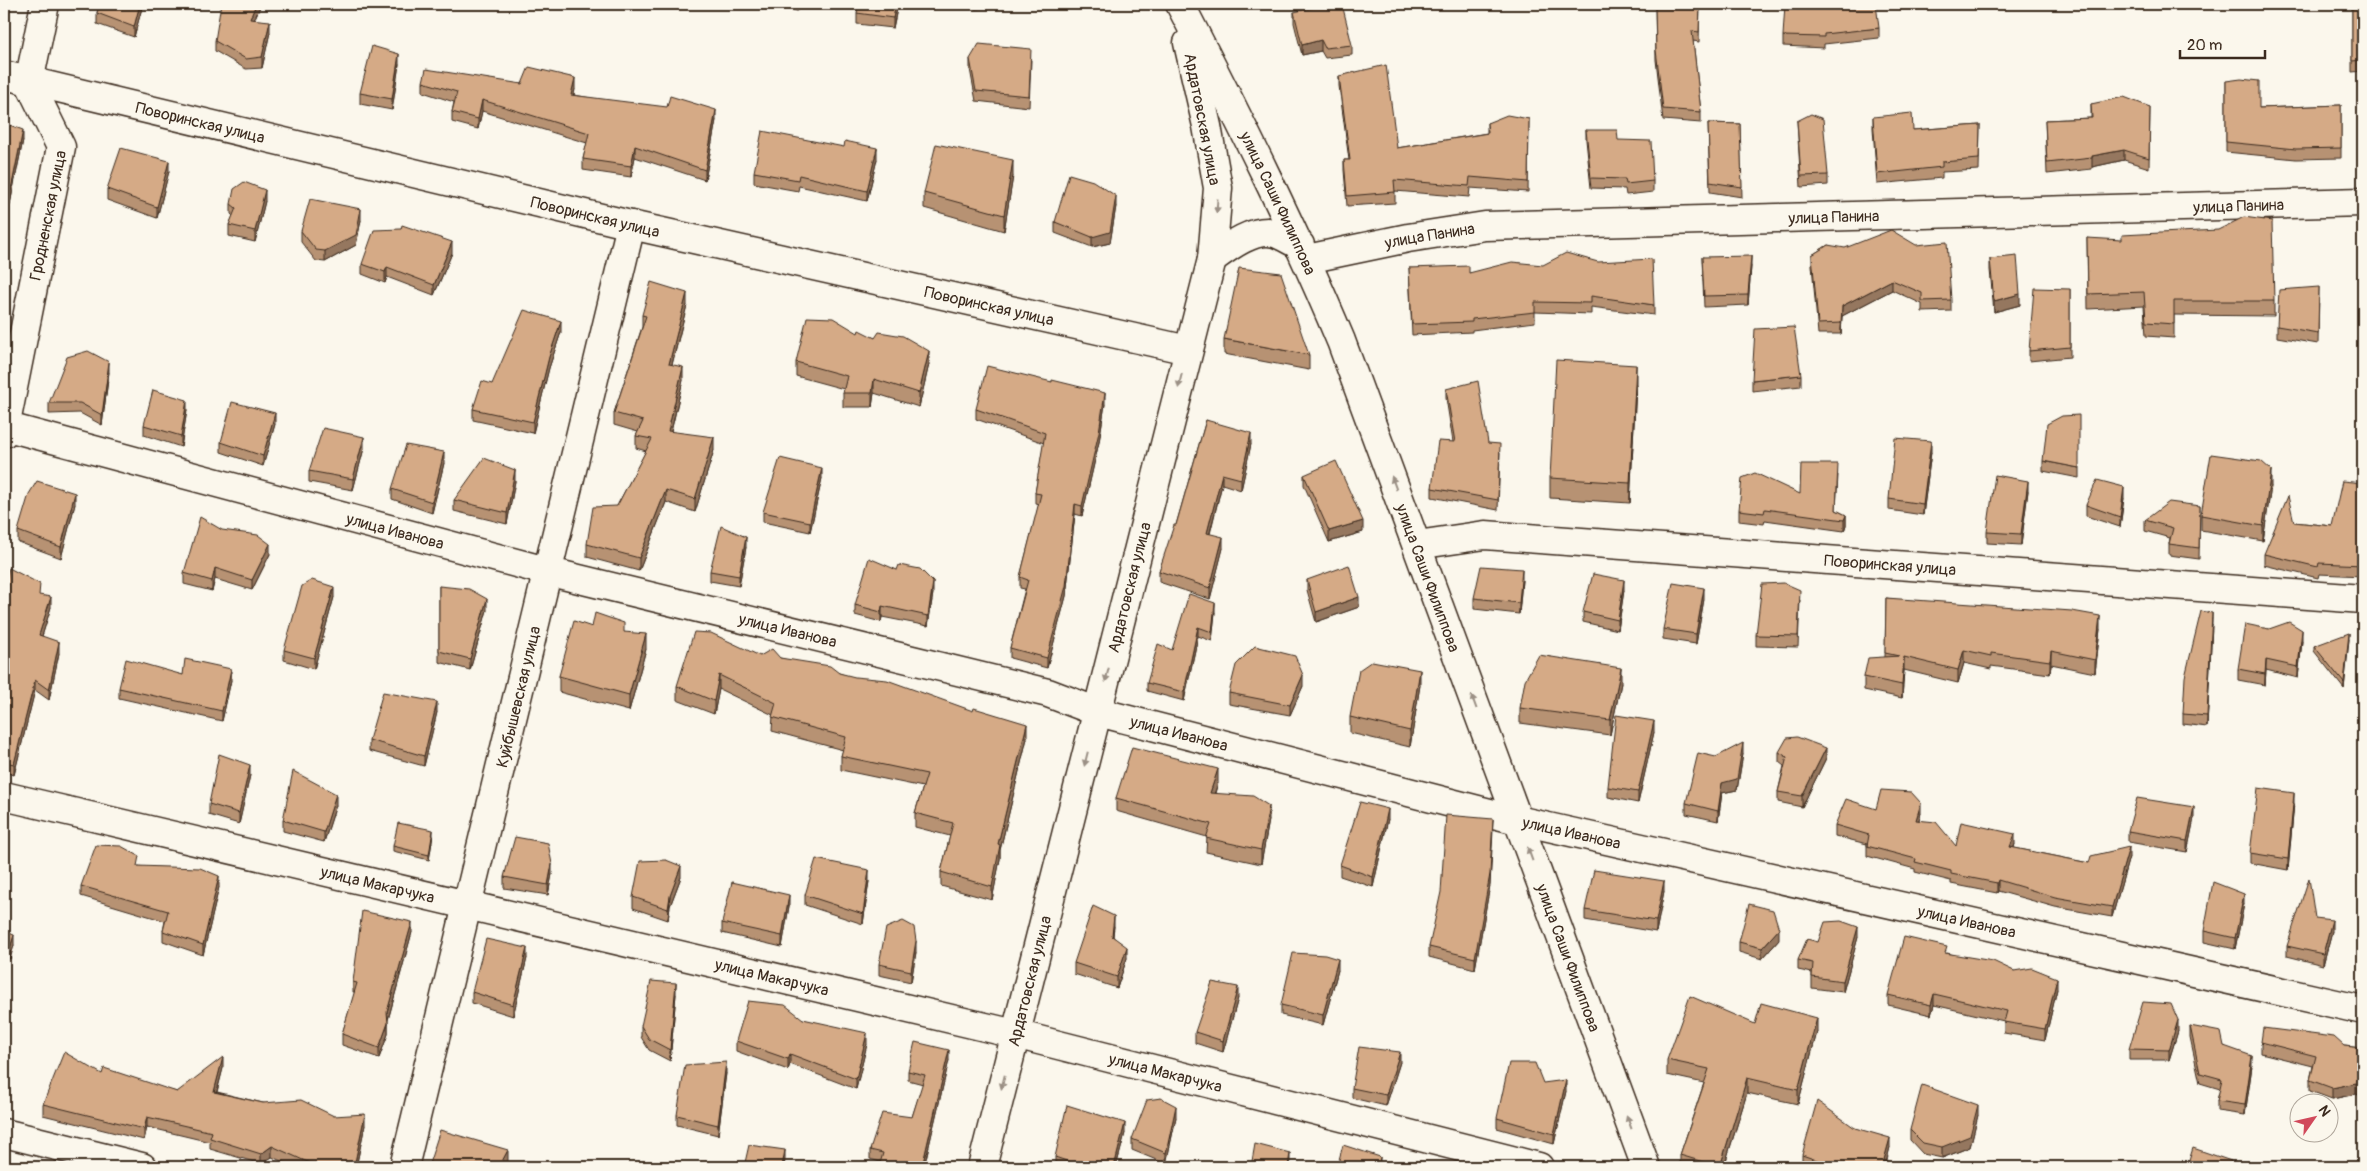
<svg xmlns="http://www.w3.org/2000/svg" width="2367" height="1171" font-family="Pangolin,sans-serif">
<rect width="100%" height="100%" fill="#fbf7ec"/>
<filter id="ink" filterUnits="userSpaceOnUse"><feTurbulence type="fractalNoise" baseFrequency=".02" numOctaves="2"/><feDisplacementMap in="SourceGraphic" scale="10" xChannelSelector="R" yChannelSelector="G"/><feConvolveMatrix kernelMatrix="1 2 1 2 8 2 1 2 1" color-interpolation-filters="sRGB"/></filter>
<g filter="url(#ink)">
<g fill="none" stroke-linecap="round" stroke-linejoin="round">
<!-- minor casing -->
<g stroke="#3b2a1e" stroke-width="31">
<g id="minor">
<path id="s1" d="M 4,75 L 631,225 L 1188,350"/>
<path id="s2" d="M 1307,259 L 1408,238 L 1485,226 L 2363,202"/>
<path id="s3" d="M 4,426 L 546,571 L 1048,693 L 1098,712 L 1517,820 L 2363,1010"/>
<path id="s4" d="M 4,433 L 61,147 L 29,82 L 45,4"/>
<path id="s5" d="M 1417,545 L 1485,535 L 2363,599"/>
<path id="s6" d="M 4,796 L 1015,1034 L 1539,1167"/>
<path d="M 4,1133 L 142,1167"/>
<path id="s7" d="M 404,1167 C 482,854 554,539 631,225"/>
</g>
</g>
<!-- highway casing -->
<g stroke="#3b2a1e" stroke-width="31">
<g id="highway">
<path id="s8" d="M 1180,4 C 1237,115 1293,226 1341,341 L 1646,1167"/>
<path d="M 1212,259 C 1227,248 1254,227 1275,233 C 1284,236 1292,242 1300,245"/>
<path id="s9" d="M 982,1167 L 1212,259 L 1218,188 L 1207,126 L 1188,43"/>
</g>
</g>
<!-- minor -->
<use href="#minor" stroke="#fbf7ec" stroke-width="28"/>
<!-- highway -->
<use href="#highway" stroke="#fbf7ec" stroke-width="28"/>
</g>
<!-- wall -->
<path fill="#b79273" stroke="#3b2a1e" d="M 99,4 L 143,4 L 134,37 L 97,24 L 97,13 Z
M 261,4 L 254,20 L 270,32 L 262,68 L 246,69 L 215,51 L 215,41 Z
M 772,4 L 798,4 L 797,11 Z
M 898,4 L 893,28 L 857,24 L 857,13 Z
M 974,4 L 1003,4 L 1003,7 L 975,9 Z
M 1655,4 L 1700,4 L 1699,42 L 1693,41 L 1701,112 L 1701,123 L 1663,120 L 1656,60 Z
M 2363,7 L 2363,71 L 2352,72 L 2352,8 Z
M 1294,12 L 1352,45 L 1352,55 L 1325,58 L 1321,51 L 1302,55 L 1294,23 Z
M 1879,28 L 1879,38 L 1824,44 L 1824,48 L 1783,46 L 1783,36 Z
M 970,59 L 1031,60 L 1029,107 L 976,101 L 970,69 Z
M 399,64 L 392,110 L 360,104 L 360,93 Z
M 1339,76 L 1397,148 L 1487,133 L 1487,123 L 1529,119 L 1528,192 L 1470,188 L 1469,197 L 1395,191 L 1395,203 L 1347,206 L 1344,170 L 1344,160 L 1349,160 L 1339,86 Z
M 2226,81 L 2259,108 L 2341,105 L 2341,158 L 2296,159 L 2226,152 Z
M 423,82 L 522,84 L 575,89 L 574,95 L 716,120 L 705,180 L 635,157 L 631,177 L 583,170 L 583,159 L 587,143 L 482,111 L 478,129 L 452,122 L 452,112 L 454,102 L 423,92 Z
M 2091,104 L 2150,107 L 2149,168 L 2124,160 L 2092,167 L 2092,169 L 2047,174 L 2045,120 L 2091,118 Z
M 1873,117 L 1913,130 L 1980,125 L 1979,170 L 1942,172 L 1942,178 L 1877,184 L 1873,128 Z
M 1797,121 L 1828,175 L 1828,185 L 1801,187 Z
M 4,123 L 23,140 L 9,209 L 4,206 Z
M 1708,123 L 1740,124 L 1742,197 L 1710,192 Z
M 1586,130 L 1618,140 L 1653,181 L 1653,192 L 1626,195 L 1625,189 L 1591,188 L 1586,140 Z
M 877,159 L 867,201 L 799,186 L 798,191 L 754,183 L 754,172 Z
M 169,171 L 157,218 L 107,200 L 107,189 Z
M 1013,176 L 1004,231 L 924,208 L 924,193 Z
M 265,201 L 255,242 L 229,236 L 229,225 L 233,216 L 231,214 L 231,204 Z
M 1116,206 L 1110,243 L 1092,247 L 1055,233 L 1055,222 Z
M 361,220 L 356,245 L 325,262 L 316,261 L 301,242 L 301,231 Z
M 2087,238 L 2274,301 L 2274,316 L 2174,315 L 2174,338 L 2146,336 L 2144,306 L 2088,309 Z
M 1828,245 L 1951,300 L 1951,311 L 1922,312 L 1922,304 L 1892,290 L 1842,316 L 1841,334 L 1818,334 L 1812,265 L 1812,255 Z
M 452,253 L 434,295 L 387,277 L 385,283 L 362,274 L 362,264 Z
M 1702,257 L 1751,266 L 1748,305 L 1704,307 Z
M 1990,259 L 2020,305 L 1994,312 L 1990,270 Z
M 1409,268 L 1469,273 L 1654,305 L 1654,315 L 1591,307 L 1591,314 L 1535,312 L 1535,322 L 1472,330 L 1472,332 L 1412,335 Z
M 2319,287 L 2318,344 L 2277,337 L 2277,326 Z
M 2070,289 L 2070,357 L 2029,361 L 2029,351 Z
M 687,305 L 672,365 L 683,380 L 671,432 L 714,450 L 695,512 L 666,502 L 639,571 L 587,557 L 587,544 L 617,506 L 646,451 L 636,448 L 636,436 L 638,432 L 614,425 L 614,413 L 642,327 L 642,315 Z
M 561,332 L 549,368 L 533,433 L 473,420 L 473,409 L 492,384 Z
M 858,333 L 875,338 L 929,364 L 919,407 L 874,393 L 872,407 L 843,407 L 843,393 L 844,389 L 796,376 L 796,362 Z
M 1224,339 L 1309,355 L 1309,370 L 1224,354 Z
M 109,372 L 102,425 L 80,413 L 49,414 L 49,403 Z
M 1801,375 L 1801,386 L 1752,391 L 1752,380 Z
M 1052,382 L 1105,404 L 1099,442 L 1082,516 L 1075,514 L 1066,596 L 1047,668 L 1010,658 L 1010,648 L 1025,589 L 1020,588 L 1020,577 L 1039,504 L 1035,503 L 1035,493 L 1044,443 L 976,419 L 976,409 Z
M 1636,385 L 1630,503 L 1550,498 L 1550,478 Z
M 1446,389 L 1488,443 L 1500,453 L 1498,510 L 1432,497 L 1432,488 L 1453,442 L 1446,398 Z
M 187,410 L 181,447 L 144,435 L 144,425 Z
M 1206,420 L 1251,444 L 1241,490 L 1222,484 L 1210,534 L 1223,548 L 1210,599 L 1159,582 L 1159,571 L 1176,525 Z
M 275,424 L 263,466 L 221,452 L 221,442 Z
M 364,448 L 353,490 L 309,482 L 309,471 Z
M 1931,452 L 1923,515 L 1889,510 L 1889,499 Z
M 2043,461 L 2079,468 L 2079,478 L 2043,471 Z
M 444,463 L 432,513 L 392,499 L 392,489 Z
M 1304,475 L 1363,532 L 1329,542 L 1304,485 Z
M 1838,475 L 1836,510 L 1846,515 L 1846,525 L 1844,531 L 1765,520 L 1764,524 L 1739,521 L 1739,510 L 1800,494 Z
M 822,478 L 810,532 L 763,522 L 763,512 Z
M 515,481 L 507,524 L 454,511 L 454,500 Z
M 2363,483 L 2363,576 L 2319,574 L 2318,578 L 2264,565 L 2264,554 L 2294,522 L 2332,526 Z
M 2271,486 L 2263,541 L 2201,530 L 2201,515 Z
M 2028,491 L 2021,545 L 1987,543 L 1987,532 Z
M 2124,498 L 2120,527 L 2086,516 L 2086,505 Z
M 75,504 L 61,558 L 18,542 L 18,531 Z
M 2200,506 L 2199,559 L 2169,555 L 2169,544 L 2170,538 L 2145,531 L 2145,520 Z
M 746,547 L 739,586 L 710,581 L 710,571 Z
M 270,554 L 252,590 L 215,579 L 212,591 L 184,584 L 184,573 Z
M 1307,580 L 1359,607 L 1316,622 L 1307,590 Z
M 1522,580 L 1519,614 L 1474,609 L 1474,598 Z
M 439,586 L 487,610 L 470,670 L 439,662 Z
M 4,589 L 39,595 L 51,607 L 42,636 L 59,653 L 49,700 L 35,690 L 14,775 L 4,772 Z
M 1624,590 L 1618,630 L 1583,622 L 1583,612 Z
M 933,593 L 928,626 L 882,617 L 881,622 L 855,615 L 855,605 Z
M 334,597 L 314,669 L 284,660 L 284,650 Z
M 1886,598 L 2100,629 L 2095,673 L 2051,664 L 2050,674 L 1991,666 L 1991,669 L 1964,663 L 1958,683 L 1904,670 L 1902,698 L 1864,690 L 1864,677 L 1885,657 Z
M 1704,599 L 1696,644 L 1663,639 L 1663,629 Z
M 1800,600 L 1798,647 L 1756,646 L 1756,635 Z
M 1215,612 L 1212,641 L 1198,636 L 1184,701 L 1147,691 L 1147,683 L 1172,650 Z
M 2212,624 L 2207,727 L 2183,724 L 2183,714 Z
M 592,627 L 624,632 L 646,649 L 629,711 L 559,692 L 559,676 Z
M 2349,639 L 2344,689 L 2314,651 L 2314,646 Z
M 2302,641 L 2298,678 L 2266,670 L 2265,685 L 2238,680 L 2238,669 Z
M 760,656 L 780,658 L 839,673 L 1027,738 L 1000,850 L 1000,859 L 992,900 L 941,886 L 941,872 L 950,836 L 915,827 L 915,813 L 923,787 L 841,770 L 841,756 L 843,750 L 772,731 L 773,715 L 719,689 L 714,714 L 677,700 L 677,686 Z
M 183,675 L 231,680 L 222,721 L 119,698 L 119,688 Z
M 1621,683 L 1610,735 L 1520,723 L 1520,708 Z
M 1420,685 L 1410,747 L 1350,733 L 1350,717 Z
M 1303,686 L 1290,715 L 1229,704 L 1229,693 Z
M 437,712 L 424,766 L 369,751 L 369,740 Z
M 1654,732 L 1638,803 L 1608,797 L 1608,787 Z
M 1779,752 L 1826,758 L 1802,807 L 1778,802 L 1778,792 L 1784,766 L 1779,762 Z
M 1743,754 L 1737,790 L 1722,793 L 1718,821 L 1686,814 L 1686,803 L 1716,757 Z
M 250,775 L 239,824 L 209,815 L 209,804 Z
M 1218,783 L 1215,793 L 1269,820 L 1261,864 L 1206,852 L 1207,837 L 1116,811 L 1116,798 Z
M 2294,803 L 2288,870 L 2250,863 L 2250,853 Z
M 336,805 L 324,842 L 283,831 L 283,820 Z
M 1876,809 L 1921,813 L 1919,820 L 1956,846 L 2015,844 L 2014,848 L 2089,863 L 2129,857 L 2112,917 L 2055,907 L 1998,891 L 1997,893 L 1951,884 L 1951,881 L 1915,872 L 1915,869 L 1867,856 L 1867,844 L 1835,836 L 1835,825 Z
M 2194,818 L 2187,852 L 2128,842 L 2128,831 Z
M 1388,819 L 1373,887 L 1340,876 L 1340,865 Z
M 1493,830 L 1490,885 L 1475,969 L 1429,957 L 1429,947 Z
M 433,835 L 429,860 L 393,851 L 393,846 Z
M 139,866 L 219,887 L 203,955 L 163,941 L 163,931 L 165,921 L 81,896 L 81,886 Z
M 552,874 L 548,895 L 504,888 L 504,877 Z
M 681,877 L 670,906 L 668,920 L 633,908 L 633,897 Z
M 869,881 L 863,924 L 805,905 L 805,895 Z
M 1664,891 L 1656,932 L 1585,920 L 1585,910 Z
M 2244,904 L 2235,949 L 2204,942 L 2204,931 Z
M 789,906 L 782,947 L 722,933 L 722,923 Z
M 2315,918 L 2332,931 L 2323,965 L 2287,956 L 2287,946 Z
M 1114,926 L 1113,936 L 1127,958 L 1117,988 L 1074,974 L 1074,963 Z
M 4,931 L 14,945 L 10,959 L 4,958 Z
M 412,932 L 388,1020 L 388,1034 L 379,1058 L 342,1045 L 342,1034 L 355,992 L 353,992 L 353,982 Z
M 1858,937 L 1843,992 L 1812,988 L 1812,973 L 1798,970 L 1798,960 L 1818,942 Z
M 1779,940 L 1762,959 L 1739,952 L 1739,942 Z
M 916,952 L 911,982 L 879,975 L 879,964 Z
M 1947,953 L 2014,971 L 2057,989 L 2045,1040 L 2004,1033 L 2004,1021 L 1934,1005 L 1931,1015 L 1888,1005 L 1888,995 Z
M 527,958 L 513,1016 L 472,1003 L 472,992 Z
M 1338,970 L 1323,1025 L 1281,1015 L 1281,1005 Z
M 676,994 L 670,1061 L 649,1050 L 641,1037 L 641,1026 Z
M 1238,998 L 1223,1052 L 1195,1043 L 1195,1032 Z
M 803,1019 L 867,1044 L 856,1089 L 790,1064 L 788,1070 L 736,1051 L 736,1041 Z
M 1755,1024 L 1817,1032 L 1798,1104 L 1747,1093 L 1724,1167 L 1680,1167 L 1680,1155 L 1704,1083 L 1667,1075 L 1667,1060 Z
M 2190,1026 L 2224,1046 L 2252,1066 L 2245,1115 L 2217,1111 L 2217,1101 L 2220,1089 L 2200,1083 L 2190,1037 Z
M 2178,1031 L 2169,1060 L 2129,1060 L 2129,1049 Z
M 2261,1042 L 2344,1046 L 2363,1048 L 2363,1097 L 2356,1094 L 2332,1099 L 2310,1091 L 2310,1080 L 2313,1066 L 2261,1053 Z
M 949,1060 L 924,1167 L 879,1167 L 880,1162 L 870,1159 L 870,1150 L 912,1117 L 923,1084 L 908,1080 L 908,1071 Z
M 1400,1062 L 1386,1106 L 1352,1098 L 1352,1088 Z
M 223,1068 L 217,1092 L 263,1103 L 334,1116 L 365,1125 L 356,1167 L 295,1167 L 272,1157 L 261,1164 L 210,1149 L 210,1142 L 147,1127 L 144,1140 L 43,1115 L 43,1104 L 102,1074 L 177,1092 Z
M 726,1073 L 718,1135 L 677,1125 L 677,1115 Z
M 1566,1091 L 1554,1144 L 1497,1128 L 1497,1118 Z
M 1978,1115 L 1970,1147 L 1942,1158 L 1923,1154 L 1910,1140 L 1910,1130 Z
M 1176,1117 L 1166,1164 L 1132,1150 L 1132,1139 Z
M 1855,1128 L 1890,1147 L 1885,1167 L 1809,1167 L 1802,1165 L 1802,1155 Z
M 1125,1133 L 1116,1167 L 1055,1167 L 1055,1157 Z"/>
<!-- shaded-wall -->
<path fill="#95775e" stroke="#3b2a1e" d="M 4,4 L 6,4 L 4,12 Z
M 140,4 L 143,4 L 134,37 L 134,27 Z
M 256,4 L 261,4 L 250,30 L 250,19 Z
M 896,4 L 898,4 L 893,28 L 893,18 Z
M 270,21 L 270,32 L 262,68 L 262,57 Z
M 1321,40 L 1321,51 L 1302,55 L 1302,45 Z
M 399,54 L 399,64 L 392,110 L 392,99 Z
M 575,78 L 575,89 L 571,106 L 571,95 Z
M 482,100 L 482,111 L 478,129 L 478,119 Z
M 716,110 L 716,120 L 705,180 L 705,170 Z
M 23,130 L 23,140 L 9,209 L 9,199 Z
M 635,146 L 635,157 L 631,177 L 631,166 Z
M 877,148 L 877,159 L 867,201 L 867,191 Z
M 2124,150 L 2124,160 L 2092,167 L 2092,156 Z
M 1013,160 L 1013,176 L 1004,231 L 1004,215 Z
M 169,161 L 169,171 L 157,218 L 157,207 Z
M 265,190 L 265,201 L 255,242 L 255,231 Z
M 1116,196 L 1116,206 L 1110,243 L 1092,247 L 1092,237 Z
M 361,209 L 361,220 L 356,245 L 325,262 L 325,251 Z
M 452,242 L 452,253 L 434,295 L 434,285 Z
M 1751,256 L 1751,266 L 1748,305 L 1748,295 Z
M 387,267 L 387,277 L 385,283 L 385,272 Z
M 1892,280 L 1892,290 L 1842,316 L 1841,334 L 1842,306 Z
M 687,293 L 687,305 L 669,376 L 669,364 Z
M 2020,294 L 2020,305 L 1994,312 L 1994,301 Z
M 561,321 L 561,332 L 549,368 L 533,433 L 533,422 L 549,357 Z
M 929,351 L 929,364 L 919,407 L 919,393 Z
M 109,362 L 109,372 L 102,425 L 102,415 Z
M 1636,365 L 1636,385 L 1630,503 L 1630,483 Z
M 683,367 L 683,380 L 668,444 L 668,431 Z
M 874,379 L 874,393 L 872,407 L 872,393 Z
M 1105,393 L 1105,404 L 1099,442 L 1082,516 L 1082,506 Z
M 187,400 L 187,410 L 181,447 L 181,436 Z
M 275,413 L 275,424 L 263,466 L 263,456 Z
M 1251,433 L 1251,444 L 1241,490 L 1241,479 Z
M 364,437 L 364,448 L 353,490 L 353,479 Z
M 714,437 L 714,450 L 695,512 L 695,499 Z
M 1931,441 L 1931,452 L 1923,515 L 1923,504 Z
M 444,452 L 444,463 L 432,513 L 432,502 Z
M 822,468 L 822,478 L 810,532 L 810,522 Z
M 515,470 L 515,481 L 507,524 L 507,513 Z
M 2271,470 L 2271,486 L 2263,541 L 2263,526 Z
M 1222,474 L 1222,484 L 1207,544 L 1207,533 Z
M 2028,481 L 2028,491 L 2021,545 L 2021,534 Z
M 2124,487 L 2124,498 L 2120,527 L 2120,517 Z
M 666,490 L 666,502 L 639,571 L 639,558 Z
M 75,493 L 75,504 L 61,558 L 61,547 Z
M 1075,504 L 1075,514 L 1066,596 L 1047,668 L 1047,658 Z
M 1846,515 L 1846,525 L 1844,531 L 1844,520 Z
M 1363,521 L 1363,532 L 1329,542 L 1329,531 Z
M 746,537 L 746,547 L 739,586 L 739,576 Z
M 1223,537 L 1223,548 L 1210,599 L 1210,588 Z
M 270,544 L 270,554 L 252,590 L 252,580 Z
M 215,568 L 215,579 L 212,591 L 212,581 Z
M 1522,569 L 1522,580 L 1519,614 L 1519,603 Z
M 1624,580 L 1624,590 L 1618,630 L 1618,620 Z
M 933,582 L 933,593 L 928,626 L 928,616 Z
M 334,587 L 334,597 L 314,669 L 314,658 Z
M 1704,588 L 1704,599 L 1696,644 L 1696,634 Z
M 51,597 L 51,607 L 39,646 L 39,635 Z
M 1359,597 L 1359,607 L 1316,622 L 1316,612 Z
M 487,599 L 487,610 L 470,670 L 470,659 Z
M 1215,603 L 1215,612 L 1212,641 L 1212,632 Z
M 882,606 L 882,617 L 881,622 L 881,612 Z
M 2212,613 L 2212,624 L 2207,727 L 2207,716 Z
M 2100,616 L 2100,629 L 2095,673 L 2095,660 Z
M 1198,627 L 1198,636 L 1184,701 L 1184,692 Z
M 2302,630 L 2302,641 L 2298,678 L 2298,667 Z
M 2349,633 L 2349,639 L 2344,689 L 2344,683 Z
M 646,634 L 646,649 L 629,711 L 629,695 Z
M 59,642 L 59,653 L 49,700 L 49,690 Z
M 1964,650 L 1964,663 L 1958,683 L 1958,670 Z
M 2051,651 L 2051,664 L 2050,674 L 2050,661 Z
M 1904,657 L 1904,670 L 1902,698 L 1902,685 Z
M 2266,660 L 2266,670 L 2265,685 L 2265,674 Z
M 1621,668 L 1621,683 L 1610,735 L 1610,720 Z
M 231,669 L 231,680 L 222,721 L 222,711 Z
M 1420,670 L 1420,685 L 1410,747 L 1410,731 Z
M 719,675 L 719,689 L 714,714 L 714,701 Z
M 1303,675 L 1303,686 L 1290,715 L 1290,705 Z
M 35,680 L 35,690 L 14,775 L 14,764 Z
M 437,702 L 437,712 L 424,766 L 424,756 Z
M 1654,721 L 1654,732 L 1638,803 L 1638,792 Z
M 1027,724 L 1027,738 L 1000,850 L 1000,859 L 992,900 L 992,887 L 998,844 Z
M 1743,743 L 1743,754 L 1737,790 L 1722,793 L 1718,821 L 1718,811 L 1722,783 Z
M 1826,748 L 1826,758 L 1802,807 L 1802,796 Z
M 250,765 L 250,775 L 239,824 L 239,813 Z
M 1218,769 L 1218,783 L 1210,806 L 1210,793 Z
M 2294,793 L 2294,803 L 2288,870 L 2288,859 Z
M 336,794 L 336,805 L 324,842 L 324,832 Z
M 1921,803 L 1921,813 L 1916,830 L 1916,820 Z
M 1269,806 L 1269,820 L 1261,864 L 1261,850 Z
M 2194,807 L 2194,818 L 2187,852 L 2187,841 Z
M 1388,809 L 1388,819 L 1373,887 L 1373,877 Z
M 1493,819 L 1490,885 L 1475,969 L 1475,958 Z
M 433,830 L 433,835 L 429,860 L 429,855 Z
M 2015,834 L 2015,844 L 2010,858 L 2010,847 Z
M 2129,847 L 2129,857 L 2112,917 L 2112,907 Z
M 552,864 L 552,874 L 548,895 L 548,885 Z
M 681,866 L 681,877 L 670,906 L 668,920 L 670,896 Z
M 869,870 L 869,881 L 863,924 L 863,914 Z
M 219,876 L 219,887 L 203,955 L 203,945 Z
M 1998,880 L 1998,891 L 1997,893 L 1997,883 Z
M 1664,881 L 1664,891 L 1656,932 L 1656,921 Z
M 2244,894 L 2244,904 L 2235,949 L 2235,938 Z
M 789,895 L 789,906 L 782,947 L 782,936 Z
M 1114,916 L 1114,926 L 1112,946 L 1112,936 Z
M 2332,920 L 2332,931 L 2323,965 L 2323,954 Z
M 412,922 L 412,932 L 387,1023 L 387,1012 Z
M 1858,927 L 1858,937 L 1843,992 L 1843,981 Z
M 1779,929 L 1779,940 L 1762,959 L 1762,948 Z
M 14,935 L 14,945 L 10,959 L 10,948 Z
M 916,941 L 916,952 L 911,982 L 911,971 Z
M 1127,947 L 1127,958 L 1117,988 L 1117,977 Z
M 527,948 L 527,958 L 513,1016 L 513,1005 Z
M 1338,959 L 1338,970 L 1323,1025 L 1323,1015 Z
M 2057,978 L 2057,989 L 2045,1040 L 2045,1029 Z
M 676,983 L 676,994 L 670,1061 L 670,1050 Z
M 1238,987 L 1238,998 L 1223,1052 L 1223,1041 Z
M 1934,994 L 1934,1005 L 1931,1015 L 1931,1005 Z
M 1817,1018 L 1817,1032 L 1798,1104 L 1798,1090 Z
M 2178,1020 L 2178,1031 L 2169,1060 L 2169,1050 Z
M 388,1023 L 388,1034 L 379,1058 L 379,1048 Z
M 867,1033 L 867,1044 L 856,1089 L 856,1079 Z
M 949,1050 L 949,1060 L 924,1167 L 922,1167 Z
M 1400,1052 L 1400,1062 L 1386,1106 L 1386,1095 Z
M 790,1054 L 790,1064 L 788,1070 L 788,1059 Z
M 2252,1056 L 2252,1066 L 2245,1115 L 2245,1105 Z
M 223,1057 L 223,1068 L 214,1102 L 214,1092 Z
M 726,1062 L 726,1073 L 718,1135 L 718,1125 Z
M 1747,1078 L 1747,1093 L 1724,1167 L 1720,1167 Z
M 1566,1080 L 1566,1091 L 1554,1144 L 1554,1134 Z
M 2356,1083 L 2356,1094 L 2332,1099 L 2332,1088 Z
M 1978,1105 L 1978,1115 L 1970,1147 L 1942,1158 L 1942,1147 Z
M 1176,1106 L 1176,1117 L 1166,1164 L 1166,1153 Z
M 365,1114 L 365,1125 L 356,1167 L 354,1167 Z
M 147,1117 L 147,1127 L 144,1140 L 144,1129 Z
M 1125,1123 L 1125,1133 L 1116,1167 L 1114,1167 Z
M 1890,1138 L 1890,1147 L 1885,1167 L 1882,1167 Z
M 272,1146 L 272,1157 L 261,1164 L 261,1154 Z
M 508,1150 L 508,1165 L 507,1167 L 499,1167 Z
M 785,1150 L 785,1160 L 784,1167 L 782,1167 Z
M 1290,1153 L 1290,1167 L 1288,1167 Z
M 1380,1157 L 1380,1167 L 1378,1167 Z"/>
<!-- building -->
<path fill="#d5aa86" stroke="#3b2a1e" d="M 99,4 L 140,4 L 134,27 L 97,13 Z
M 221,4 L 256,4 L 250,19 L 270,21 L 262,57 L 246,59 L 215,41 Z
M 859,4 L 896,4 L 893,18 L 857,13 Z
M 1328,4 L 1342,4 L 1352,45 L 1325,48 L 1321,40 L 1302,45 L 1294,12 Z
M 1655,4 L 1700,4 L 1699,32 L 1692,31 L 1701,112 L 1663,109 L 1656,50 Z
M 1785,4 L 1876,4 L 1879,28 L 1824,34 L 1824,37 L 1783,36 Z
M 2363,7 L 2363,60 L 2352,61 L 2352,8 Z
M 979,44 L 1031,49 L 1029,96 L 976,91 L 970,59 Z
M 372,46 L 399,54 L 392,99 L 360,93 Z
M 1386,65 L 1397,148 L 1488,133 L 1487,123 L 1507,115 L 1529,119 L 1528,182 L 1470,177 L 1469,186 L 1394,180 L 1395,192 L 1347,196 L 1344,160 L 1350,160 L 1339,76 Z
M 529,67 L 575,78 L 571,95 L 667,107 L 670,96 L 716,110 L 705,170 L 635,146 L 631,166 L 583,159 L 589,133 L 482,100 L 478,119 L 452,112 L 457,92 L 423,82 L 426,69 L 522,84 Z
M 2241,79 L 2259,81 L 2259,108 L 2341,105 L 2341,148 L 2296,149 L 2226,142 L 2226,81 Z
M 2124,97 L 2150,107 L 2149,158 L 2124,150 L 2092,156 L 2092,158 L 2047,163 L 2045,120 L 2092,118 L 2091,104 Z
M 1912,113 L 1913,130 L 1980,125 L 1979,159 L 1942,162 L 1942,167 L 1877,174 L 1873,117 Z
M 1811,114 L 1823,119 L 1828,175 L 1801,176 L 1797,121 Z
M 4,123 L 23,130 L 9,199 L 4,195 Z
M 1708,123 L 1740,124 L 1742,187 L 1710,182 Z
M 1586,130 L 1617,130 L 1618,140 L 1651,141 L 1653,181 L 1626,184 L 1625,179 L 1591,178 Z
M 762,131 L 844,147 L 845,141 L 877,148 L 867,191 L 799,175 L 798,180 L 754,172 Z
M 936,144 L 1013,160 L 1004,215 L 924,193 Z
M 121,148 L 169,161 L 157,207 L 107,189 Z
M 1069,174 L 1093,181 L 1116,196 L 1110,232 L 1092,237 L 1055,222 Z
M 244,182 L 265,190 L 255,231 L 229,225 L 236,208 L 231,204 L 234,189 Z
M 310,199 L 361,209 L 356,235 L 325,251 L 316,250 L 301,231 Z
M 2244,217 L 2272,221 L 2274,301 L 2174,301 L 2174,324 L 2146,322 L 2144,292 L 2088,294 L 2087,238 L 2122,240 L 2122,235 L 2218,230 Z
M 402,225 L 452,242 L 434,285 L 387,267 L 385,272 L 362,264 L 374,230 L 401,229 Z
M 1891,230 L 1916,245 L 1947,242 L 1951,300 L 1922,301 L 1922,293 L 1892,280 L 1842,306 L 1841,323 L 1818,324 L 1812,255 L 1828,245 L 1845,248 Z
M 1566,253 L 1598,262 L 1652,259 L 1654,305 L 1591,296 L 1591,303 L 1535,302 L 1535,312 L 1472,319 L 1472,322 L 1412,324 L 1409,268 L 1469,266 L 1469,273 L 1512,262 L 1543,265 Z
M 1751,256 L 1748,295 L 1704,296 L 1702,257 Z
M 2017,256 L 2020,294 L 1994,301 L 1990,259 Z
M 1239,268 L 1281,273 L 1309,355 L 1224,339 Z
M 651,282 L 687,293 L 669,364 L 683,367 L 668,431 L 714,437 L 695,499 L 666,490 L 639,558 L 587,544 L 593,507 L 617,506 L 652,439 L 636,436 L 643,421 L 614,413 L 646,316 L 642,315 Z
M 2319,287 L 2318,333 L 2277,326 L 2279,290 Z
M 2034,288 L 2070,289 L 2070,347 L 2029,351 Z
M 524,310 L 561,321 L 549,357 L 533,422 L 473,409 L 482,381 L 492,384 Z
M 807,317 L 833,318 L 858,333 L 859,330 L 875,338 L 879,332 L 903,336 L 929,351 L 919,393 L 874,379 L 872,393 L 843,393 L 847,376 L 796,362 Z
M 1794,327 L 1801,375 L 1752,380 L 1755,329 Z
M 88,351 L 109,362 L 102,415 L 80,403 L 49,403 L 67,357 Z
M 1556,360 L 1636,365 L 1630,483 L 1550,478 Z
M 987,366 L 1052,382 L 1052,380 L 1105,393 L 1099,432 L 1082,506 L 1075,504 L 1066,586 L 1047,658 L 1010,648 L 1028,580 L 1020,577 L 1041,494 L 1035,493 L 1045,433 L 976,409 Z
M 1478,381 L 1488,443 L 1500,444 L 1498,500 L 1432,488 L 1438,441 L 1455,442 L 1446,389 Z
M 153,390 L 187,400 L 181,436 L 144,425 Z
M 232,402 L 275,413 L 263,456 L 221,442 Z
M 2079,415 L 2079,468 L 2043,461 L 2047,424 L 2062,416 Z
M 1206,420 L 1251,433 L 1241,479 L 1222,474 L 1207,533 L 1223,537 L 1210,588 L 1159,571 L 1174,525 L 1176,525 Z
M 323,428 L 364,437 L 353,479 L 309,471 Z
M 1895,438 L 1931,441 L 1923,504 L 1889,499 Z
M 406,445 L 444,452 L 432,502 L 392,489 Z
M 2211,454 L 2261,461 L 2271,470 L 2263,526 L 2201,515 Z
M 484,458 L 515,470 L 507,513 L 454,500 Z
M 780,458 L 822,468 L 810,522 L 763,512 Z
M 1336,461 L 1363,521 L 1329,531 L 1304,475 Z
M 1801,464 L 1838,464 L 1836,510 L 1846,515 L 1844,520 L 1765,509 L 1764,513 L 1739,510 L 1742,478 L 1755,473 L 1800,494 Z
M 1995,475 L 2028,481 L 2021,534 L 1987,532 Z
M 2097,480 L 2124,487 L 2120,517 L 2086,505 Z
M 37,481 L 75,493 L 61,547 L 18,531 L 29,494 Z
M 2342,481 L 2363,483 L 2363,565 L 2319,563 L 2318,567 L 2264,554 L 2288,496 L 2294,522 L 2332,526 Z
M 2169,502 L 2200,506 L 2199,548 L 2169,544 L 2173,528 L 2145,520 Z
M 200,517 L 222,530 L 258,535 L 270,544 L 252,580 L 215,568 L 212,581 L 184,573 Z
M 721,526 L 746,537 L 739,576 L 710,571 Z
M 869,558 L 897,570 L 899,565 L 920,569 L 933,582 L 928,616 L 882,606 L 881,612 L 855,605 Z
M 1349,565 L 1359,597 L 1316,612 L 1307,580 Z
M 1481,566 L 1522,569 L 1519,603 L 1474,598 Z
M 9,568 L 40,584 L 39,595 L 51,597 L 39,635 L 59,642 L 49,690 L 35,680 L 14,764 L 4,762 L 4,589 Z
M 1593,574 L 1624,580 L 1618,620 L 1583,612 Z
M 312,580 L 334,587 L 314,658 L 284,650 L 302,586 Z
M 1673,583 L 1704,588 L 1696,634 L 1663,629 Z
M 1784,583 L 1800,590 L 1798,636 L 1756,635 L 1762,584 Z
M 439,586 L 469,589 L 487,599 L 470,659 L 439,651 Z
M 1189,594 L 1215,603 L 1212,632 L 1198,627 L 1184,692 L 1147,683 L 1158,644 L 1172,650 Z
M 1886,598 L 2072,611 L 2100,616 L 2095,660 L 2051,651 L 2050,661 L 1991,653 L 1991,656 L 1964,650 L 1958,670 L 1904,657 L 1902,685 L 1864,677 L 1868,658 L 1899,656 L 1885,653 Z
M 2201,611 L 2212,613 L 2207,716 L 2183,714 L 2185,677 Z
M 595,613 L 624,623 L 624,632 L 646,634 L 629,695 L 559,676 L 574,621 L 592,627 Z
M 2289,622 L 2302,630 L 2298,667 L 2266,660 L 2265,674 L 2238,669 L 2245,624 L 2269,629 Z
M 694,632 L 711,633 L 760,656 L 772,649 L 780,658 L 830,666 L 839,673 L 855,677 L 887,680 L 973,711 L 974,708 L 1027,724 L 998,844 L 1000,845 L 992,887 L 941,872 L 953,823 L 915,813 L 927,774 L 841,756 L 846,737 L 772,717 L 776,703 L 719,675 L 714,701 L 677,686 Z
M 2349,633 L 2344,683 L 2314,646 Z
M 1255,646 L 1295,656 L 1303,675 L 1290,705 L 1229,693 L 1236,665 Z
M 1539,655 L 1621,668 L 1610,720 L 1520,708 L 1525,680 Z
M 126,659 L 183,675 L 185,659 L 231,669 L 222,711 L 119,688 Z
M 1372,661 L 1420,670 L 1410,731 L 1350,717 L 1359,670 Z
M 383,692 L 437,702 L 424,756 L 369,740 Z
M 1616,715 L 1654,721 L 1638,792 L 1608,787 Z
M 1797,737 L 1826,748 L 1802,796 L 1778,792 L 1787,757 L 1779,752 L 1787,738 Z
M 1743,743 L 1737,779 L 1722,783 L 1718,811 L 1686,803 L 1698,753 L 1716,757 Z
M 1132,747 L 1218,769 L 1210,793 L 1253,796 L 1269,806 L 1261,850 L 1206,838 L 1211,824 L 1116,798 Z
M 219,754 L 250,765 L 239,813 L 209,804 Z
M 293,771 L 336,794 L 324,832 L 283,820 Z
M 2258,788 L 2294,793 L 2288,859 L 2250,853 Z
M 1881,790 L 1911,792 L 1921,803 L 1916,820 L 1936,822 L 1956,846 L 1961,822 L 2015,834 L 2010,847 L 2089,863 L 2091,856 L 2129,847 L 2112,907 L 2055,897 L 1998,880 L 1997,883 L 1951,874 L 1951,871 L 1915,862 L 1916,859 L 1867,846 L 1869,835 L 1835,825 L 1846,799 L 1876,809 Z
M 2137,798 L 2194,807 L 2187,841 L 2128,831 Z
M 1360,802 L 1388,809 L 1373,877 L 1340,865 Z
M 1446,815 L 1493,819 L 1490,874 L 1475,958 L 1429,947 L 1441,892 Z
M 398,823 L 433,830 L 429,855 L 393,846 Z
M 515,837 L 548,843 L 552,864 L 548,885 L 504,877 Z
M 96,845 L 121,846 L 139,856 L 137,866 L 200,868 L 219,876 L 203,945 L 163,931 L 168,911 L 81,886 Z
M 816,859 L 869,870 L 863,914 L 805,895 Z
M 666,860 L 681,866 L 670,896 L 668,909 L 633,897 L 640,861 Z
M 1594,870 L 1664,881 L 1656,921 L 1585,910 Z
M 2309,878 L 2315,918 L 2332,920 L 2323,954 L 2287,946 Z
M 732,882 L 789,895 L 782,936 L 722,923 Z
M 2213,882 L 2244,894 L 2235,938 L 2204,931 Z
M 1749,904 L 1773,910 L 1779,929 L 1762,948 L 1739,942 Z
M 1093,906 L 1114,916 L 1112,936 L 1127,947 L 1117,977 L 1074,963 Z
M 362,911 L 412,922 L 387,1012 L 388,1023 L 379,1048 L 342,1034 L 357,983 L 353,982 Z
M 903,921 L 914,927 L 916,941 L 911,971 L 879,964 L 886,928 Z
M 1841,921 L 1858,927 L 1843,981 L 1812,977 L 1813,963 L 1798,960 L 1807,939 L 1818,942 L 1825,922 Z
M 4,931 L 14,935 L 10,948 L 4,947 Z
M 1904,937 L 1947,947 L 1945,953 L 1993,961 L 2014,971 L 2032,968 L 2057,978 L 2045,1029 L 2004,1022 L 2007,1011 L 1934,994 L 1931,1005 L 1888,995 Z
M 486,939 L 527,948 L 513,1005 L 472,992 Z
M 1293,953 L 1325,955 L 1338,959 L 1323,1015 L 1281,1005 Z
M 651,981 L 676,983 L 670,1050 L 649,1039 L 641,1026 Z
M 1212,982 L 1238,987 L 1223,1041 L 1195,1032 Z
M 1690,996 L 1755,1024 L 1761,1003 L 1817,1018 L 1798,1090 L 1747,1078 L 1720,1167 L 1680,1155 L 1709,1069 L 1667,1060 Z
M 748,1001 L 785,1005 L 803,1019 L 867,1033 L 856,1079 L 790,1054 L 788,1059 L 736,1041 Z
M 2143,1002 L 2171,1004 L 2178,1020 L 2169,1050 L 2129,1049 Z
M 2190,1026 L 2221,1032 L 2224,1046 L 2252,1056 L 2245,1105 L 2217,1101 L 2222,1079 L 2200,1073 Z
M 2263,1028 L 2334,1037 L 2344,1046 L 2363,1048 L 2363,1086 L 2356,1083 L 2332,1088 L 2310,1080 L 2316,1056 L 2261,1042 Z
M 915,1042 L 949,1050 L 922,1167 L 879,1167 L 883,1153 L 870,1150 L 882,1113 L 912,1117 L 925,1075 L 908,1071 Z
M 1359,1047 L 1400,1052 L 1386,1095 L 1352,1088 Z
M 64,1052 L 102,1074 L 104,1068 L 177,1092 L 223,1057 L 214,1092 L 263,1103 L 301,1100 L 334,1116 L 365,1114 L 354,1167 L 327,1167 L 305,1161 L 272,1146 L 261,1154 L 210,1138 L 212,1132 L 147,1117 L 144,1129 L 43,1104 Z
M 726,1062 L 718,1125 L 677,1115 L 685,1065 Z
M 1509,1063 L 1535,1063 L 1543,1083 L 1566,1080 L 1554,1134 L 1497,1118 Z
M 1922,1085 L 1978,1105 L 1970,1136 L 1942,1147 L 1923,1143 L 1910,1130 Z
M 1161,1098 L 1176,1106 L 1166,1153 L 1132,1139 L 1147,1100 Z
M 1817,1101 L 1855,1128 L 1890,1138 L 1882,1167 L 1837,1167 L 1802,1155 Z
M 1067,1105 L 1125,1123 L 1114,1167 L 1084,1167 L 1055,1157 Z
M 440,1130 L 508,1150 L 499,1167 L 428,1167 Z
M 1255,1144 L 1290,1153 L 1288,1167 L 1251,1167 Z
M 749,1145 L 785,1150 L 782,1167 L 744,1167 Z
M 1343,1145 L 1380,1157 L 1378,1167 L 1337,1167 Z
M 2193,1148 L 2231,1161 L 2230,1166 L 2237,1167 L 2187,1167 Z
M 1171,1164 L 1180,1167 L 1170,1167 Z"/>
<!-- one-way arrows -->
<defs><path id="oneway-solid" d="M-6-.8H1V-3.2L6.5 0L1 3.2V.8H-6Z" transform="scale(1.25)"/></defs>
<g fill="#9b9085">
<use href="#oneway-solid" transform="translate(1217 206) rotate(94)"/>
<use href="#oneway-solid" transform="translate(1180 381) rotate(104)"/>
<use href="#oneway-solid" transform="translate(1394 483) rotate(-110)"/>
<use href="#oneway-solid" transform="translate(1107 675) rotate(104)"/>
<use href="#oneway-solid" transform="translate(1474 702) rotate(-110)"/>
<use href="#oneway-solid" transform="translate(1086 759) rotate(104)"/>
<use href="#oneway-solid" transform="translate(1530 854) rotate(-110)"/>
<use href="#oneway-solid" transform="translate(1003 1082) rotate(104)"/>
<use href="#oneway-solid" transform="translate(1629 1122) rotate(-110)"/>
</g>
</g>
<g text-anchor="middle" stroke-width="5" stroke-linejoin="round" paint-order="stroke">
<!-- street labels -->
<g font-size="16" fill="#3b2a1e" stroke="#fbf7ec">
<text transform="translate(1203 119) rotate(79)" y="6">Ардатовская улица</text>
<text dy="6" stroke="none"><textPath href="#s1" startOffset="202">Поворинская улица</textPath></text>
<text dy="6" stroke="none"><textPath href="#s8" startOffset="222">улица Саши Филиппова</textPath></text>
<text dy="6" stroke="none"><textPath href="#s2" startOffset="935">улица Панина</textPath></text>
<text dy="6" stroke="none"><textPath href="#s4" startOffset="222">Гродненская улица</textPath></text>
<text dy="6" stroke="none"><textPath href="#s1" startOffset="608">Поворинская улица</textPath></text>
<text dy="6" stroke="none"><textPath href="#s2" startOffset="530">улица Панина</textPath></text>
<text dy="6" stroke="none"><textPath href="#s2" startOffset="125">улица Панина</textPath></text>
<text dy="6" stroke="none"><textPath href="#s1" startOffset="1012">Поворинская улица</textPath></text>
<text dy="6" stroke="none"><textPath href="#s3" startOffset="405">улица Иванова</textPath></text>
<text dy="6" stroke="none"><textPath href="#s5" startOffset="475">Поворинская улица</textPath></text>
<text dy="6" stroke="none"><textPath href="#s8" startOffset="626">улица Саши Филиппова</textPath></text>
<text dy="6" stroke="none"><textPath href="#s9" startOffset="598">Ардатовская улица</textPath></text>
<text dy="6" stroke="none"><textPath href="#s3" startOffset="810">улица Иванова</textPath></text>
<text dy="6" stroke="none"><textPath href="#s7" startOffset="484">Куйбышевская улица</textPath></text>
<text dy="6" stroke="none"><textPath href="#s3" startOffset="1215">улица Иванова</textPath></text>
<text dy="6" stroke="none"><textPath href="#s3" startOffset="1620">улица Иванова</textPath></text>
<text dy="6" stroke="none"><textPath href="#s6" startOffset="384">улица Макарчука</textPath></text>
<text dy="6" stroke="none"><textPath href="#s3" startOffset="2025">улица Иванова</textPath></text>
<text dy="6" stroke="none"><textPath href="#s8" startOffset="1031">улица Саши Филиппова</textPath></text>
<text dy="6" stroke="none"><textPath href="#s6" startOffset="789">улица Макарчука</textPath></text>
<text dy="6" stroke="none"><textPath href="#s9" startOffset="192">Ардатовская улица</textPath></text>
<text dy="6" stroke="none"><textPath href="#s6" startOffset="1194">улица Макарчука</textPath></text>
</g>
</g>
<!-- margin -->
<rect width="2367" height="1171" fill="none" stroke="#fbf7ec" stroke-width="20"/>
<rect x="10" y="10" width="2347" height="1151" fill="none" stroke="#3b2a1e" stroke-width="2" filter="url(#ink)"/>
<!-- north arrow -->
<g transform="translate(2314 1118) rotate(56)"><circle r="24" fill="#fbf7ec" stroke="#aea59a"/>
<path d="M0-4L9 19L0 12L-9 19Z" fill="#d1495b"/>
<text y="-8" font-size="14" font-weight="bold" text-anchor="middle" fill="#3b2a1e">N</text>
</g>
<!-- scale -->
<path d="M2180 50v8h85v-8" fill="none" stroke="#3b2a1e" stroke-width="2.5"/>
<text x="2187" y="50" font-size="15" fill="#3b2a1e" stroke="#fbf7ec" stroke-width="4" paint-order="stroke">20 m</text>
</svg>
